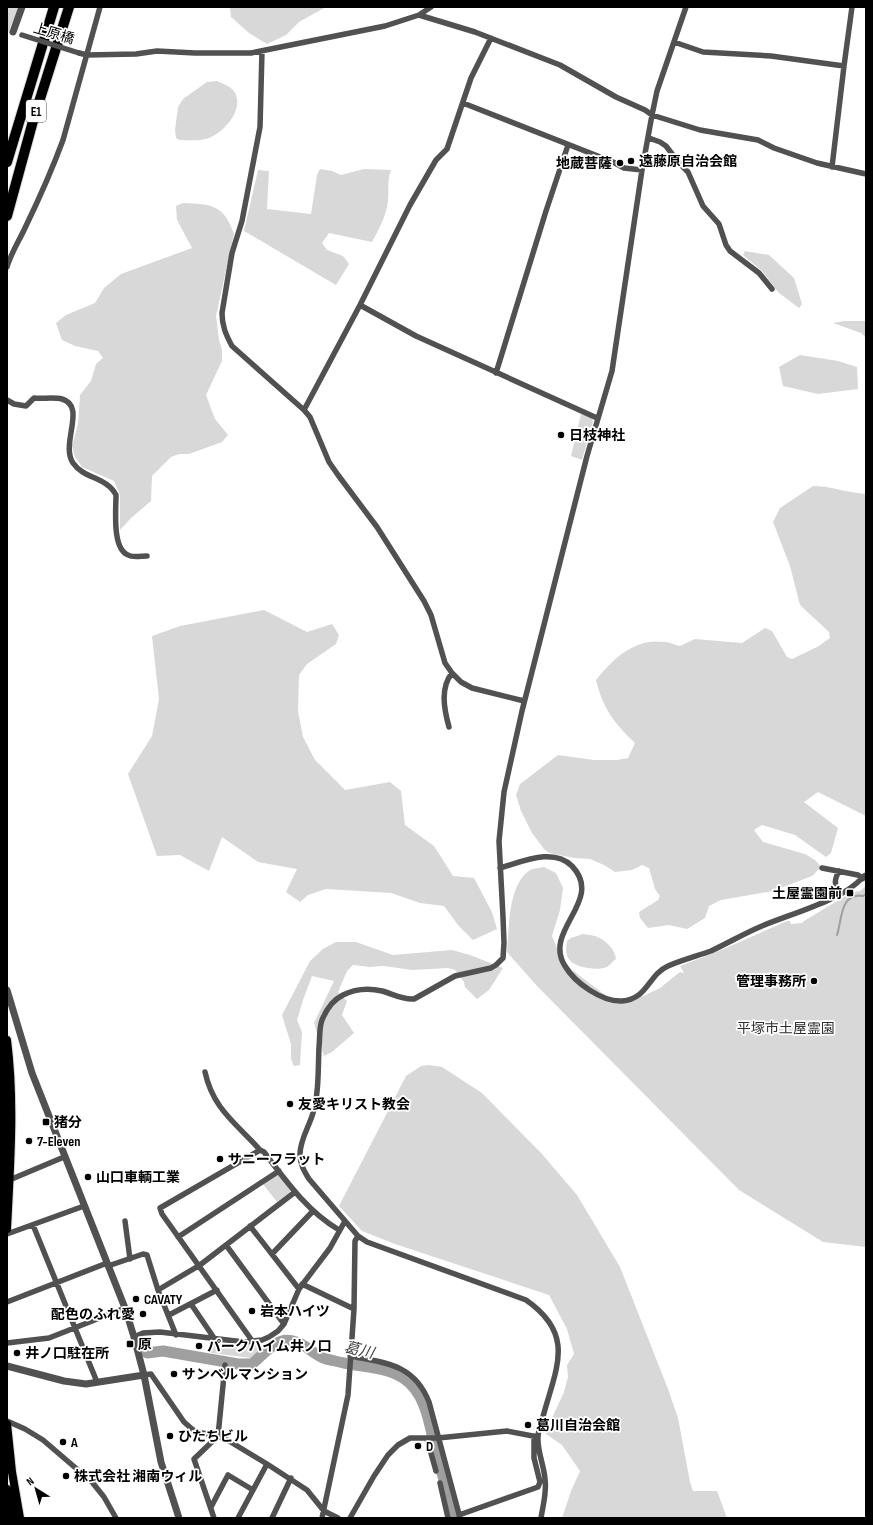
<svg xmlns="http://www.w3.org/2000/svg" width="873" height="1525" font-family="'Sofia Sans Condensed','Noto Sans JP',sans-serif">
<rect width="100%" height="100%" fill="#fff"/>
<!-- green -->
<path fill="#d8d8d8" d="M 7,7 L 19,7 L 9,31 L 7,33 Z
M 230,7 L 326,7 L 299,22 L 286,35 L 267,44 L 249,33 L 231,17 Z
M 217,81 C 224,84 233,87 236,95 C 242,111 225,130 213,136 C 203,142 189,140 179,140 L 176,138 L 175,130 L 178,107 L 183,99 L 207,82 Z
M 320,169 L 332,171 L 341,175 L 364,169 L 391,170 C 386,184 390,193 387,207 C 384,220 378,231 372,242 L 329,233 L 322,243 L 327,250 L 343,256 L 349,264 L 336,285 L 244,231 L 258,170 L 269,171 L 267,209 L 311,214 L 317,175 Z
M 183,203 C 212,204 224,205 234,234 L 216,316 L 219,340 L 222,350 L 222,361 L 206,395 L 215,419 L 228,435 L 222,442 L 189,454 L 179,454 L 171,457 L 152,476 L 151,501 L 131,518 L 120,530 L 120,495 L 114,481 L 82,467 L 75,457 L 72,446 L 78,424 L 80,395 L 91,381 L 96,364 L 103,358 L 98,351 L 75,346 L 62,340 L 56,323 L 66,315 L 95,303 L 104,288 L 121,274 L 192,248 L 177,220 L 176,206 Z
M 745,251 L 769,255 L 794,278 L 802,304 L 799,308 L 779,293 L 762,271 L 743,255 Z
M 844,321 L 866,321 L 866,338 L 861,333 L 833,323 Z
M 800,355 L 838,361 L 857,367 L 858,389 L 818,394 L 783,386 L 779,367 Z
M 581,414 L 591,417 L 593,422 L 582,460 L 571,456 Z
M 813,486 C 831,486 848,493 866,494 L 866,816 L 818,792 L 804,802 L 838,828 L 831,853 L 826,857 L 795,835 L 762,825 L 754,830 L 763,842 L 805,854 L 815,860 L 821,867 L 812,876 L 773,891 L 721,900 L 709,906 L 705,918 L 687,929 L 669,925 L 648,928 L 640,918 L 639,912 L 658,900 L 660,896 L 655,889 L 649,868 L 642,865 L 632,870 L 615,872 L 604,865 L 590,859 L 574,858 L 549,853 L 544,849 L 532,833 L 521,811 L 516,795 L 520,784 L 558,755 L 594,760 L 617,760 L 628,758 L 635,743 C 615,725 602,707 596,680 C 614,658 634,638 665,642 C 670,642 675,645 680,646 L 695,639 L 742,643 L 765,628 L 772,631 L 787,657 L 792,659 L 819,646 L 830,638 L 829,632 L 800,605 L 790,566 L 773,522 L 780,508 Z
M 264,610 L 307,632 L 332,624 L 339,635 L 336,644 L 307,664 L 299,675 L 298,711 L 303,737 L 315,760 L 345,790 L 390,782 L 401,791 L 405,825 L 434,846 L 453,876 L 474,878 L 492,912 L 497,929 L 473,940 L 458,925 L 444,906 L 420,903 L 391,893 L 326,889 L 308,895 L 300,902 L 286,892 L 297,869 L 258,862 L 222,837 L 209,871 L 180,855 L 157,856 L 128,774 L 152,736 L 159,699 L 152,636 L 180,626 Z
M 544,867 L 556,873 L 563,888 L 560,910 L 552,936 L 563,963 L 613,1001 L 639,998 L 660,988 L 680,972 L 684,973 L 680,966 L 719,951 L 787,921 L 790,921 L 791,924 L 802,923 L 804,921 L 852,892 L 860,891 L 866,886 L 866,1247 L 823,1242 L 739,1190 L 537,986 L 507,952 C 509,929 508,885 529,871 C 533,868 539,868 544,867 Z
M 583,934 C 587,935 592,935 595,936 C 605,939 615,949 616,959 C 613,961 610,965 607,967 C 598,971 574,968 569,959 C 565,954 566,947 567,941 L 571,938 Z
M 336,942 L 356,942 L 393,955 L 452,950 L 470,955 L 503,968 L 489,990 L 477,999 L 465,987 L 464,982 L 455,970 L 448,968 L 412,970 L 384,966 L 370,967 L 353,965 L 347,971 L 338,992 L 347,1001 L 342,1015 L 354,1033 L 332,1052 L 324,1056 L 314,1023 L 334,981 L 312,976 L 303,1000 L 297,1020 L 302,1032 L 300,1065 L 294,1066 L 291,1059 L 291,1044 L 282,1015 L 310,961 L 323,949 Z
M 429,1065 L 442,1067 L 482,1093 L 542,1154 L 577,1195 L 620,1267 L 668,1389 L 678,1418 L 690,1482 L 693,1491 L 717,1491 L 727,1518 L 562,1518 L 571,1491 L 580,1471 L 562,1445 L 546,1434 L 547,1429 L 564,1392 L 568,1377 L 567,1365 L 574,1354 L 567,1329 L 549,1295 L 395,1244 L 362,1231 L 339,1206 L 406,1076 L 421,1066 Z
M 276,1175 L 279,1175 L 290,1188 L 290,1192 L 277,1202 L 262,1183 Z
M 212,1340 L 247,1344 L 256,1343 L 261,1350 L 251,1358 L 211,1353 Z"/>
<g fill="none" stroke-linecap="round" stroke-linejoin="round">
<!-- stream -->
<path stroke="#9f9f9f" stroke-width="2" d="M 837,935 C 842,920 840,892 863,896 L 866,894"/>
<!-- river -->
<path stroke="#9f9f9f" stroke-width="11" d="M 147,1353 L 163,1351 L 238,1364 L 252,1364 C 270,1349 280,1330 306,1347 C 312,1351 319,1357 326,1359 C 332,1360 338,1362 344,1363 C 363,1367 386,1367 403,1378 C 428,1394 430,1430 437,1456 C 443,1477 449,1498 455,1518"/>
<!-- primary casing -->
<g stroke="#dbdbdb" stroke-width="10">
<path id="primary" d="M 7,1040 C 15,1103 10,1166 7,1229
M 7,1424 L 12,1472 L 20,1518
M 7,1489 L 12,1518"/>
</g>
<!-- motorway casing -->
<g stroke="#dbdbdb" stroke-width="12">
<path id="motorway" d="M 7,162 L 54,7
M 7,216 L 33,121 L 69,7"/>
</g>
<!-- minor -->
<path stroke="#515151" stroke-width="5.5" d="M 419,15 L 475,32 L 560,65 L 616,97 L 645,110 L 652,115 L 700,130 L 758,140 L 774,148 L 817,163 L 866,174
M 674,42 L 703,52 L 771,56 L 844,66
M 262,51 L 260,127 L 242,221 L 232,253 L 222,313 C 222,326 226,335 232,346 L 304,410 L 310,417 L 329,462 L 338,475 L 377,527 L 424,601 L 431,615 L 445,663 L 452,673 L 461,682 L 472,688 L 524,701
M 79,53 L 87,55 L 136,54 L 157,51 L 195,53 L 251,53 L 385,26 L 419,15 L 431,7
M 463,103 L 613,162 L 624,168 L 642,170
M 649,138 L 660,142 L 666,146 L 679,163 L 688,172 L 703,206 L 719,224 L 726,245 L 730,251 L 759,273 L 772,289
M 832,167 L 844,66 L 852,7
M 7,267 C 11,253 19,241 25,228 C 39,199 52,170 63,140 L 100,7
M 360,305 L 416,336 L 597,418
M 496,373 L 546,211 L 568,145
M 7,400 L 14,404 L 26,406 L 34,398 C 42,399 54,397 62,399 C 87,406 60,444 73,463 C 84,479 107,477 116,495 C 116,510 112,549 128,555 C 133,558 141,556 147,556
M 304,410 L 360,305 L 410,205 L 436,160 L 447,149 L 471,78 L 491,38
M 449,727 C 444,709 440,688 452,673
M 500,868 C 522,862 553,847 572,866 C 605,901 542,930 565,966 C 575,983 602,1002 622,1001 C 648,999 648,975 668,966 C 682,960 697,956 711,951 C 728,943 745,933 762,926 C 790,914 843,900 862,878 L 858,875 L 822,868
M 839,871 C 834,880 834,885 840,894
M 205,1072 C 213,1109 236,1123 260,1150 L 264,1152 C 286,1181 307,1211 339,1230
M 7,1181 L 64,1157
M 125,1221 L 130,1259
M 33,1225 L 97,1382
M 250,1226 L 299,1289
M 7,1234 L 84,1206
M 178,1237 L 279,1171
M 226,1245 L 284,1324
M 272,1254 L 313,1211
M 108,1266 L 143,1254 L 147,1255 L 158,1290 L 176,1335
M 302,1284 L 354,1309
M 158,1290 L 200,1265 L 295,1192
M 7,1302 L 107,1263
M 191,1304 L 214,1338
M 169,1315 L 217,1290
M 134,1337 L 143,1333 L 160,1332 L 244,1342 L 262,1340 L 269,1337 L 278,1331 L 284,1324 L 299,1289 L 330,1248 L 345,1221
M 253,1342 L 162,1214 L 160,1208 L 260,1150
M 7,1343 L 49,1338 L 125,1308
M 350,1356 C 386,1363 414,1364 429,1402 L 460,1518
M 144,1375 L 151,1374 L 184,1422 L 192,1429 L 197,1432 L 218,1436 L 229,1441 L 267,1464 L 307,1490 L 324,1511 L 338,1518
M 7,1421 L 25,1429 L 43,1440 L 92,1482 L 104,1497 L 116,1518
M 427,1439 L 436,1471
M 440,1483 L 448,1518
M 211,1507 L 228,1475 L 253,1490
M 459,1515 L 538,1487 L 540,1482 L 534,1458 L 534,1436
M 214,1518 L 194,1459 L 218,1436 L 225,1365
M 238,1518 L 267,1464
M 272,1518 L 291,1478
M 322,1518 L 348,1395 L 354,1309 L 355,1241 L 358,1236
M 350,1518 L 374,1476 L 388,1455 L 398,1445 L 410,1438 L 438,1438 L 507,1431 L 538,1437
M 541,1518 C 543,1505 547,1492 545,1479 C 544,1465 537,1451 538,1437 C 538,1430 542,1421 544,1413 C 557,1366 575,1334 526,1300 L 367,1242 L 358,1236 L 309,1179 C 304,1171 300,1164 300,1154 C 300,1140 309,1127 313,1113 C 319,1093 318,1069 319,1047 C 320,1038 319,1028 322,1020 C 326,1010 333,1000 343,995 C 355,989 369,988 382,991 C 393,994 402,1000 414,999 L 455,976 L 491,968 L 496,965 L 503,958 L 504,943 L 503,917 L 499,841 L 504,792 L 522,711 L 587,456 L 612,371 L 642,170 L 652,115 L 657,91 L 686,7"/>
<!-- tertiary -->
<path stroke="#515151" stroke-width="7" d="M 13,32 L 22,7
M 862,878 L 866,876
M 7,990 L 32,1073 L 125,1308 L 134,1337 L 144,1375 L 161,1462 L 179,1518
M 7,1366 L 64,1381 L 86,1384 L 144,1375"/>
<!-- primary -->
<use href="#primary" stroke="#000" stroke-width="8"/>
<!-- motorway -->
<use href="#motorway" stroke="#000" stroke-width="10"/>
<!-- minor-bridge -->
<path stroke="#515151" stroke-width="5.5" d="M 22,35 L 79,53"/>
</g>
<!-- markers -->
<g fill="#000" stroke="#fff" stroke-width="1.5">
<circle cx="631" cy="161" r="4"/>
<circle cx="620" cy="163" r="4"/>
<circle cx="561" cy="435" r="4"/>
<rect x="846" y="889" width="8" height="8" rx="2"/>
<circle cx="814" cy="981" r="4"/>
<circle cx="290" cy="1104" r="4"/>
<rect x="42" y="1118" width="8" height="8" rx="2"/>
<circle cx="29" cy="1141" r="4"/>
<circle cx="220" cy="1159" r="4"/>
<circle cx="88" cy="1177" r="4"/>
<circle cx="136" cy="1299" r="4"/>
<circle cx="252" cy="1311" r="4"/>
<circle cx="143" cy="1314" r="4"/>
<rect x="126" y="1340" width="8" height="8" rx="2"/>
<circle cx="199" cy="1346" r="4"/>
<circle cx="17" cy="1353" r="4"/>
<circle cx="174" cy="1374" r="4"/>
<circle cx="528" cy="1425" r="4"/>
<circle cx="170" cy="1436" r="4"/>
<circle cx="63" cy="1442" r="4"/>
<circle cx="418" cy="1446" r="4"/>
<circle cx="66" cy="1476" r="4"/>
</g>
<g text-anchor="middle" stroke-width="3.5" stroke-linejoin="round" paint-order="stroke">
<!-- shield labels -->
<rect fill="#fff" stroke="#4c4c4c" stroke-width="1" x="26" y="100" width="20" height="22" rx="3"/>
<g font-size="13" font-weight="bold" fill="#000">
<text x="36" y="116">E1</text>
</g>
<!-- street labels -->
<g font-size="14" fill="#000" stroke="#fff">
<text transform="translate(54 33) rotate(17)" y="5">上原橋</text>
</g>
<!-- poi labels -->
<g font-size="14" font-weight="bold" fill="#000" stroke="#fff" text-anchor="start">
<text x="639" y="166">遠藤原自治会館</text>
<text x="612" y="168" text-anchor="end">地蔵菩薩</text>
<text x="569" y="440">日枝神社</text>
<text x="842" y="898" text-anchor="end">土屋霊園前</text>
<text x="806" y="986" text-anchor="end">管理事務所</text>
<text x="298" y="1109">友愛キリスト教会</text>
<text x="54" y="1127">猪分</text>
<text x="37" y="1146">7-Eleven</text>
<text x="228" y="1164">サニーフラット</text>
<text x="96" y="1182">山口車輌工業</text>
<text x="144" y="1304">CAVATY</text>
<text x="260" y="1316">岩本ハイツ</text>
<text x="135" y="1319" text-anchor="end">配色のふれ愛</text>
<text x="138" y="1349">原</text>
<text x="207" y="1351">パークハイム井ノ口</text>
<text x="25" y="1358">井ノ口駐在所</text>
<text x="182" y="1379">サンベルマンション</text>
<text x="536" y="1430">葛川自治会館</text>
<text x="178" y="1441">ひたちビル</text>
<text x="71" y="1447">A</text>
<text x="426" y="1451">D</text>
<text x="74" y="1481">株式会社 湘南ウィル</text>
</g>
<!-- park labels -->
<g font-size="14" fill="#2f2f2f" stroke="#fff">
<text x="786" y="1033">平塚市土屋霊園</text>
</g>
<!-- water labels -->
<g font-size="15" font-style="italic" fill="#404040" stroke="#fff">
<text transform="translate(359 1350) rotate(13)" y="5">葛川</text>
</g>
</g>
<!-- border -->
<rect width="873" height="1525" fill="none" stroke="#000000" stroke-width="16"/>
<!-- north arrow -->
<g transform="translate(36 1489) rotate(323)" stroke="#ffffff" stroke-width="3" paint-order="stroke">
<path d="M0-3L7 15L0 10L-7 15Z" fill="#000000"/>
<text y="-6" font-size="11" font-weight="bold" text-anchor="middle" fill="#000000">N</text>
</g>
</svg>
